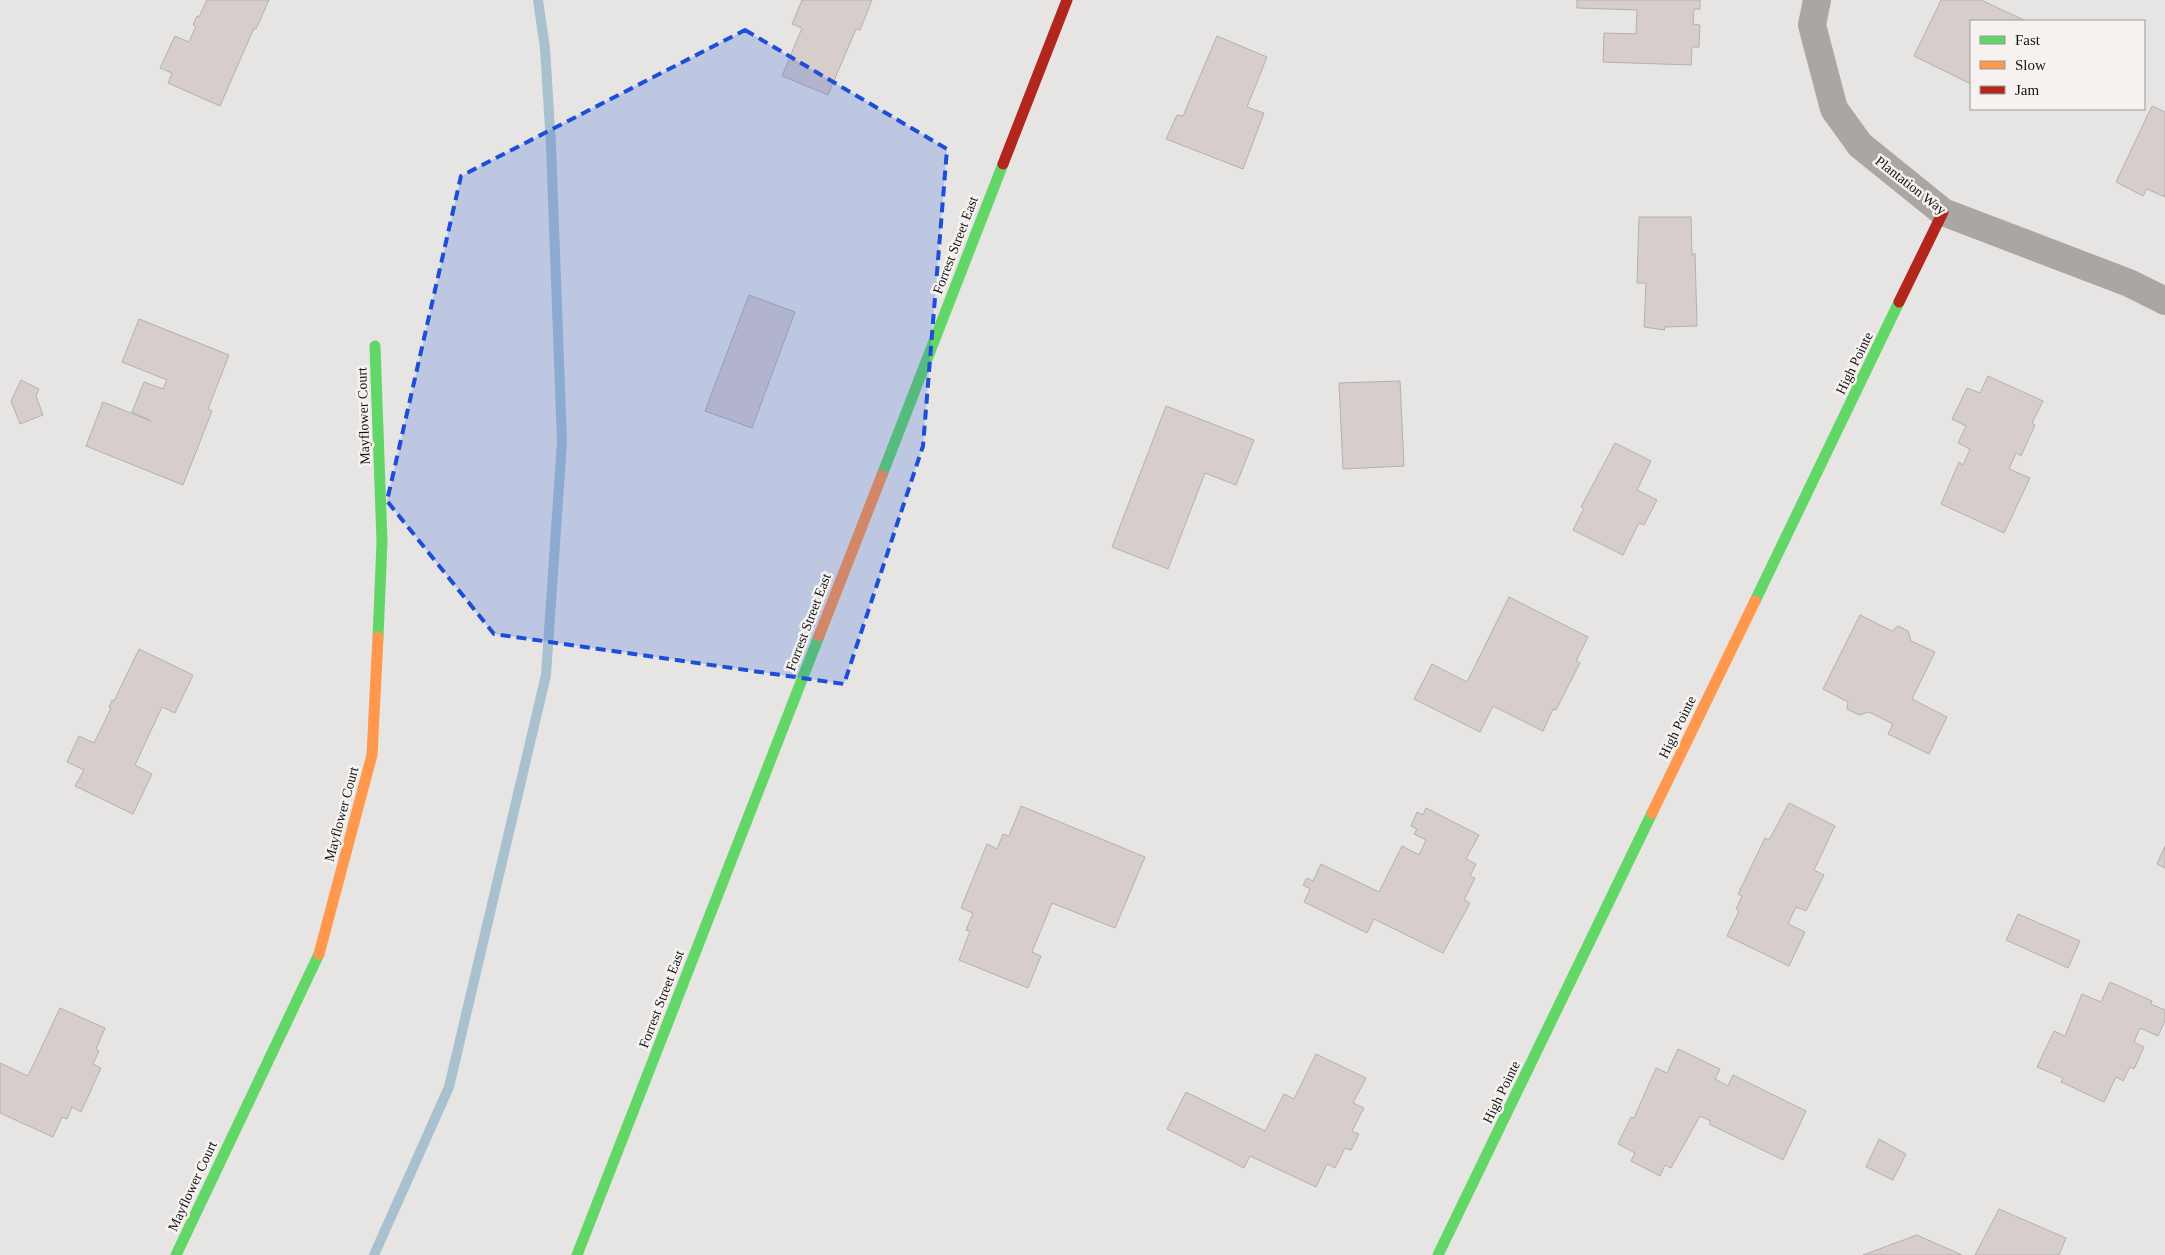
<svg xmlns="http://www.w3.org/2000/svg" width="2165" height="1255" font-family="'Times New Roman',serif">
<rect width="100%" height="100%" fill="#e7e5e4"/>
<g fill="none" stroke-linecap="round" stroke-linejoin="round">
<!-- stream -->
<path stroke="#a9c1cf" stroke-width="10" d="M 374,1255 L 449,1087 L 546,675 L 562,442 L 551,145 L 545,48 L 538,0"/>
</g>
<!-- building -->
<path fill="#d7cecc" stroke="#b2b1b0" d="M 207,0 L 269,0 L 256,29 L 254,28 L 220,106 L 168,83 L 172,73 L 160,68 L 175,36 L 189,42 L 196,26 L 193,25 L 197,16 L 199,17 Z
M 802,0 L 872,0 L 860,30 L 856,29 L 828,95 L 782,76 L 802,28 L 792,24 Z
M 1577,0 L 1700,0 L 1700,9 L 1694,9 L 1693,24 L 1700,25 L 1699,47 L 1692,47 L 1691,65 L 1603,62 L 1604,33 L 1636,34 L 1637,10 L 1577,8 Z
M 1941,0 L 1981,0 L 2026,21 L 1971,21 L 1971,84 L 1914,56 Z
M 1217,36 L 1267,57 L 1247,107 L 1264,113 L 1243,169 L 1166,139 L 1177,115 L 1183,116 Z
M 2152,106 L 2165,112 L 2165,197 L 2147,189 L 2143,196 L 2116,182 Z
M 1639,217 L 1691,217 L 1692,256 L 1695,253 L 1697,326 L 1664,327 L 1665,330 L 1644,327 L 1646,283 L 1637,283 Z
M 749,295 L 795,312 L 752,428 L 705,411 Z
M 139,319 L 229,355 L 208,409 L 212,411 L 183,485 L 86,446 L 103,402 L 151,421 L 132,412 L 144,382 L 163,389 L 167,380 L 122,362 Z
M 1988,376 L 2043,401 L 2032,423 L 2035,425 L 2021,456 L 2016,453 L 2009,469 L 2030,478 L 2004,533 L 1941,504 L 1959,462 L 1963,465 L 1970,449 L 1958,443 L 1966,426 L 1952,419 L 1967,388 L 1980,393 Z
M 21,380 L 39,389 L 36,396 L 43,415 L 20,424 L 11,401 Z
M 1400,381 L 1404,466 L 1343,469 L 1339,383 Z
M 1166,406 L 1254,440 L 1236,485 L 1205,473 L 1168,569 L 1112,547 Z
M 1615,443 L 1651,461 L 1637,490 L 1657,500 L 1644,525 L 1639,523 L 1623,555 L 1573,530 L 1584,508 L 1581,507 Z
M 1509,597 L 1588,637 L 1576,661 L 1580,663 L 1556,710 L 1553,709 L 1543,731 L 1493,706 L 1480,732 L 1414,699 L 1432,664 L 1467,682 Z
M 1860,615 L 1892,631 L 1898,626 L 1908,631 L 1911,641 L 1935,652 L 1912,699 L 1947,717 L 1929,754 L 1888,734 L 1893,724 L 1869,712 L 1859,715 L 1847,709 L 1848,702 L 1823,689 Z
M 139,649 L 193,675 L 175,713 L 162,707 L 135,765 L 152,774 L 133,814 L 75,786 L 84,770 L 67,762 L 79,736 L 94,743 L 111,708 L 109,707 L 112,700 L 114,701 Z
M 1789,803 L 1835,826 L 1814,870 L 1824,875 L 1806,911 L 1796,907 L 1788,924 L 1805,932 L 1789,966 L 1727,936 L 1739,911 L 1736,909 L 1742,896 L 1738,894 L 1765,838 L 1769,840 Z
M 1021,806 L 1145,857 L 1115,928 L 1052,903 L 1032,952 L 1041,956 L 1028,988 L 959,960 L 970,931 L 966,930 L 973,913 L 961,908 L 987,844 L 997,849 L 1003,834 L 1009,836 Z
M 1426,808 L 1479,835 L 1466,859 L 1476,864 L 1470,876 L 1475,878 L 1464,900 L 1470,903 L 1443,953 L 1374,919 L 1367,933 L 1304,902 L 1310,889 L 1303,885 L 1307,878 L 1313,881 L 1321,864 L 1379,892 L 1402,846 L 1419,855 L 1426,840 L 1414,834 L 1417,829 L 1411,826 L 1417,812 L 1423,815 Z
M 2165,846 L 2165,868 L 2157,864 Z
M 2018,914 L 2080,941 L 2068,968 L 2006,940 Z
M 2110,982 L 2152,1001 L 2151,1004 L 2165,1010 L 2165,1021 L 2158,1036 L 2140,1028 L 2134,1042 L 2144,1047 L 2134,1069 L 2130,1067 L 2123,1081 L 2116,1077 L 2104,1102 L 2061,1082 L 2063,1078 L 2037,1067 L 2054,1031 L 2065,1036 L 2082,994 L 2101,1002 Z
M 60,1008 L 105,1028 L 96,1049 L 99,1051 L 93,1064 L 101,1068 L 81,1112 L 72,1107 L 67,1119 L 62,1117 L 53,1137 L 0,1113 L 0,1063 L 28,1076 Z
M 1678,1049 L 1720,1069 L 1715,1079 L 1728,1086 L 1733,1075 L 1806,1111 L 1783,1160 L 1709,1124 L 1711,1121 L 1700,1116 L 1671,1168 L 1665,1165 L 1660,1176 L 1631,1161 L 1635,1153 L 1618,1144 L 1631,1117 L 1634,1118 L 1656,1068 L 1667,1073 Z
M 1316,1054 L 1366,1078 L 1353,1103 L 1364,1108 L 1352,1131 L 1359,1134 L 1351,1150 L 1345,1148 L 1335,1168 L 1327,1164 L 1316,1187 L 1250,1156 L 1244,1168 L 1167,1129 L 1186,1092 L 1265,1131 L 1284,1094 L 1294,1099 Z
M 1879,1139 L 1906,1154 L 1893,1180 L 1866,1167 Z
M 1999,1209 L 2066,1238 L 2059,1255 L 1975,1255 Z
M 1917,1235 L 1962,1255 L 1863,1255 Z"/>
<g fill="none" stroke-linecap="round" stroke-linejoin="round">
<!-- street -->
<path stroke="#aba5a3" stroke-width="28" d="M 1817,0 L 1812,25 L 1834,109 L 1860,145 L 1943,212 L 2129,283 L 2165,301"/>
<!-- fast -->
<path stroke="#63d668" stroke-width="11" d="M 375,346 L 382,542 L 378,637
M 882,475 L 1003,164
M 1755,601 L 1899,302
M 176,1255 L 319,954
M 577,1255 L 819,636
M 1438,1255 L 1652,813"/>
<!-- slow -->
<path stroke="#ff974d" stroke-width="11" d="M 819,636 L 882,475
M 1652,813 L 1755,601
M 319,954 L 372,755 L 378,637"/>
<!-- jam -->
<path stroke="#b3261e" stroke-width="11" d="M 1003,164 L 1067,0
M 1899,302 L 1943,212"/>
</g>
<!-- marked area -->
<path fill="#1d4ed8" fill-opacity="0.2" stroke="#1d4ed8" stroke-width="4" stroke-dasharray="10 6" stroke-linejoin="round" d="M 745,30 L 947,149 L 923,446 L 844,684 L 494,634 L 387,501 L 461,176 Z"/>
<g text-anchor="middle" stroke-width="5" stroke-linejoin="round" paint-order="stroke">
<!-- street labels -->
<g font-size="14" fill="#151414" stroke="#f5f2f0">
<text transform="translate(1911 185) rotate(38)" y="5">Plantation Way</text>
<text transform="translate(955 245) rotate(-69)" y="5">Forrest Street East</text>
<text transform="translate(1854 363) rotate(-64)" y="5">High Pointe</text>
<text transform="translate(363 416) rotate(-92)" y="5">Mayflower Court</text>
<text transform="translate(808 622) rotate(-69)" y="5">Forrest Street East</text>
<text transform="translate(1677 727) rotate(-64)" y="5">High Pointe</text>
<text transform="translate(341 814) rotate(-75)" y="5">Mayflower Court</text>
<text transform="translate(661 999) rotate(-69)" y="5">Forrest Street East</text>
<text transform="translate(1501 1092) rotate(-64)" y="5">High Pointe</text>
<text transform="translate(192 1186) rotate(-65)" y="5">Mayflower Court</text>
</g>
</g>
<!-- legend -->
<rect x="1970" y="20" width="175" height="90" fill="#f5f2f0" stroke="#9b9998"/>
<rect x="1980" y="36" width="25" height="8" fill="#63d668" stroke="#9b9998"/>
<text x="2015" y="45" font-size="15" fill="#151414">Fast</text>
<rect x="1980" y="61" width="25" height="8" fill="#ff974d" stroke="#9b9998"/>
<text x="2015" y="70" font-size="15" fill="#151414">Slow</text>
<rect x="1980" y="86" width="25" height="8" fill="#b3261e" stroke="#9b9998"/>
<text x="2015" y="95" font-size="15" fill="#151414">Jam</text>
</svg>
